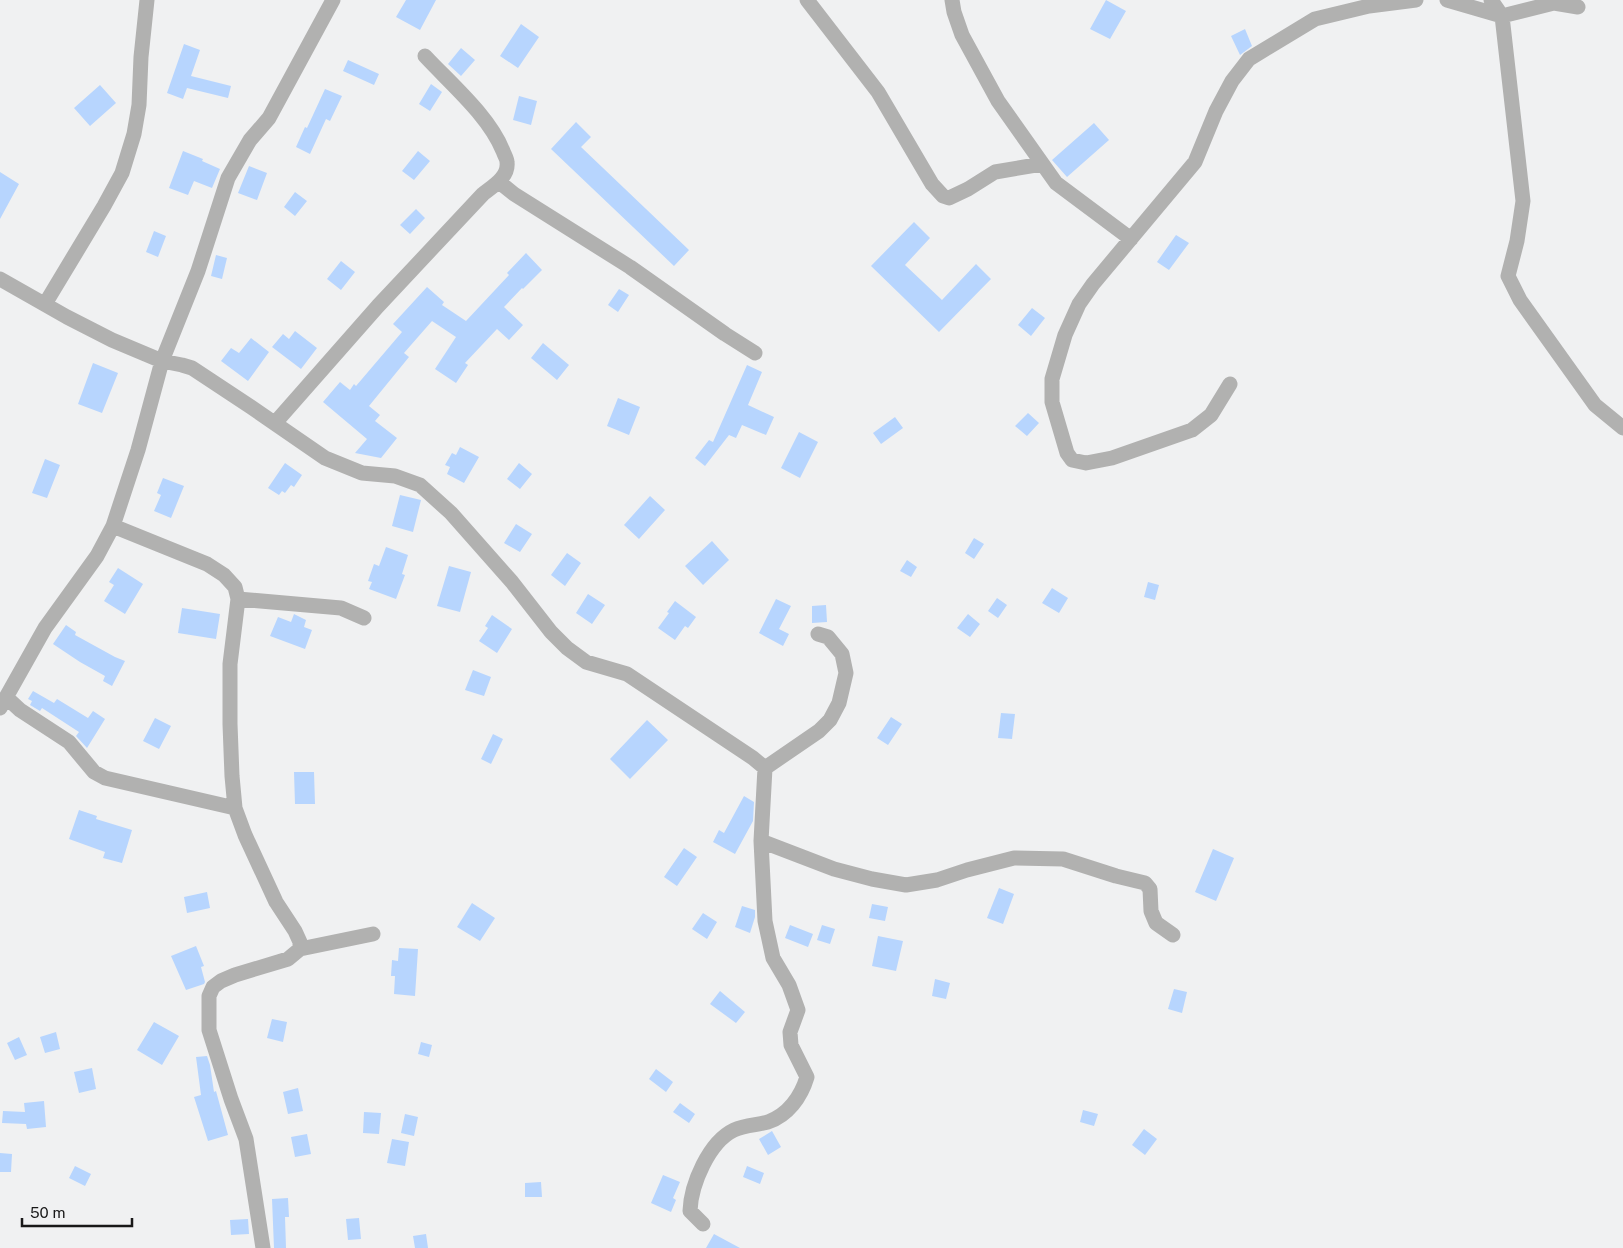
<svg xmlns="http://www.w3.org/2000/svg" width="1623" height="1248" font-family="'Public Sans',sans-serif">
<rect width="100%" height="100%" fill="#f0f1f2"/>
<!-- building -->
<path fill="#b7d5fe" d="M 406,0 L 436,0 L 420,30 L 396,17 Z
M 1106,0 L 1126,11 L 1110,39 L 1090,29 Z
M 521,24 L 539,37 L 518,68 L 500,56 Z
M 1245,29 L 1252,46 L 1240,55 L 1231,36 Z
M 184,44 L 200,50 L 191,76 L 231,86 L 228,98 L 187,88 L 183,99 L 167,93 Z
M 461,48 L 475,60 L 461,76 L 448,64 Z
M 348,60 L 379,74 L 374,85 L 343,71 Z
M 431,84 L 442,92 L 430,111 L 419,104 Z
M 100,85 L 116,103 L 90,126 L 74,108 Z
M 325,89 L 342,96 L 330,121 L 326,119 L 310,154 L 296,147 L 305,127 L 307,128 Z
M 519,96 L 537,101 L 531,125 L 513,120 Z
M 576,122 L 591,137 L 581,147 L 689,250 L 674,266 L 551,149 Z
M 1094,123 L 1109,140 L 1067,177 L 1052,160 Z
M 183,151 L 203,159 L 202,161 L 220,169 L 212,188 L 194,181 L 188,195 L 169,188 Z
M 418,151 L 430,161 L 414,180 L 402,171 Z
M 249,166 L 267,173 L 257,200 L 238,193 Z
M 0,172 L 19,184 L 0,219 Z
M 295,192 L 307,201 L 295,216 L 284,207 Z
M 416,209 L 425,218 L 410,234 L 400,225 Z
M 914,222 L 930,238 L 905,265 L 942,300 L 976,264 L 991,279 L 939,332 L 871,266 Z
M 154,231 L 166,236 L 158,257 L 146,252 Z
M 1176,235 L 1189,243 L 1169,270 L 1157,262 Z
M 526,253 L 542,270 L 523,289 L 522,288 L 504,307 L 523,325 L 509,340 L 497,329 L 465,363 L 468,365 L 456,383 L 435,369 L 456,337 L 432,321 L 404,353 L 409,357 L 369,406 L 380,415 L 375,421 L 397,438 L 381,458 L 355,453 L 367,439 L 323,402 L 340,382 L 350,390 L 354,384 L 356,386 L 402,332 L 393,324 L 427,287 L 444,302 L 442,305 L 466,321 L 509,275 L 507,273 Z
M 216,255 L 227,258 L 222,279 L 211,276 Z
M 341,261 L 355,272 L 341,290 L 327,279 Z
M 619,289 L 629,295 L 618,312 L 608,305 Z
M 1032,308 L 1045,318 L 1031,336 L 1018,325 Z
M 295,331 L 317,348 L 301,369 L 272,347 L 283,334 L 289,339 Z
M 251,338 L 269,352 L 248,381 L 221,361 L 231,348 L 239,353 Z
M 543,343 L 569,365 L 557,380 L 531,358 Z
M 93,363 L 118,373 L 102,413 L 78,404 Z
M 747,365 L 762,372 L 748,405 L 774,417 L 766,435 L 742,425 L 736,438 L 729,435 L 705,466 L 695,458 L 709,440 L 713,442 Z
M 618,398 L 640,407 L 629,435 L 607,426 Z
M 1028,413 L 1039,423 L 1027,436 L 1015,426 Z
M 895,417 L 903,428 L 881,444 L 873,433 Z
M 799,432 L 818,442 L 800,478 L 781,468 Z
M 460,447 L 479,457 L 464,483 L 447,474 L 450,467 L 445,465 L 452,453 L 456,455 Z
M 45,459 L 60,465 L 47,498 L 32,493 Z
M 285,463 L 302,475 L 294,487 L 291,485 L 285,493 L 282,491 L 279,495 L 268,488 Z
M 519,463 L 532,474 L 520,489 L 507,479 Z
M 163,478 L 184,486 L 171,518 L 154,511 L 161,495 L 157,493 Z
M 400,495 L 421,500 L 413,532 L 392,526 Z
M 650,496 L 665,510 L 639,539 L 624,525 Z
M 516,524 L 532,534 L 520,552 L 504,543 Z
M 974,538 L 984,544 L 974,559 L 965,553 Z
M 712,541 L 729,560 L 703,585 L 685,566 Z
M 386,547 L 408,555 L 402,574 L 405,575 L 396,599 L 369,589 L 372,582 L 368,581 L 374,564 L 379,566 Z
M 567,553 L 581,563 L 565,586 L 551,575 Z
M 907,560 L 917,567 L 911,577 L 900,571 Z
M 449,566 L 471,572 L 460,612 L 437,606 Z
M 118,568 L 143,584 L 125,614 L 104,601 L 114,585 L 109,582 Z
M 1148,582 L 1159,585 L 1155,600 L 1144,597 Z
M 1052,588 L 1068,598 L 1059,613 L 1042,603 Z
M 588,594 L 605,605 L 592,624 L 576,613 Z
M 997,598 L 1007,605 L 998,618 L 988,611 Z
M 776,599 L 791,606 L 779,629 L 789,634 L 783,646 L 759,633 Z
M 675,601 L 696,617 L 688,628 L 685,626 L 675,640 L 658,628 L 669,613 L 667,612 Z
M 826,605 L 827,622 L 812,623 L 812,606 Z
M 182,608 L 220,614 L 216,639 L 178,633 Z
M 294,614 L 306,620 L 304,627 L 312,630 L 305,649 L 270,636 L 278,617 L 291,622 Z
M 968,614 L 980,624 L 970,637 L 957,628 Z
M 492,615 L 512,629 L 497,653 L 479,641 L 488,628 L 485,626 Z
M 66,625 L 76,632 L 75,635 L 115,657 L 125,661 L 112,686 L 103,681 L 105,676 L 80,662 L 53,644 Z
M 473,670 L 491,677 L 484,696 L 465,690 Z
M 33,691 L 54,703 L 57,699 L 88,718 L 93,711 L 105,719 L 87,748 L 76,736 L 79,732 L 42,708 L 40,711 L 30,705 L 32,701 L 28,699 Z
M 1001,713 L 1015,714 L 1012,739 L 998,738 Z
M 891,717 L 902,724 L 888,745 L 877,738 Z
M 155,718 L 171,726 L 159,749 L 143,741 Z
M 647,720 L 668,740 L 630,779 L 610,759 Z
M 493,734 L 503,739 L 491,764 L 481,759 Z
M 294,772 L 314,772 L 315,804 L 295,804 Z
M 744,796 L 754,802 L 753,821 L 735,854 L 713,842 L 719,830 L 724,833 Z
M 79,810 L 97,816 L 96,819 L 132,830 L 122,863 L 103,858 L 105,852 L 69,839 Z
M 684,848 L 697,857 L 677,886 L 664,877 Z
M 1213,849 L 1234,858 L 1216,901 L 1195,892 Z
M 999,888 L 1014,894 L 1003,924 L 987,918 Z
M 207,892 L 210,908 L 187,913 L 184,897 Z
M 472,903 L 495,918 L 480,941 L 457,927 Z
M 872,904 L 888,907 L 885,921 L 869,918 Z
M 742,906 L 755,910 L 755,917 L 750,933 L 735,927 Z
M 703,913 L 717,922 L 707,939 L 692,929 Z
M 790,925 L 813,934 L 808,947 L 785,938 Z
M 822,925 L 835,929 L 830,944 L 817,940 Z
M 878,936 L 903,941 L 896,971 L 872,966 Z
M 196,946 L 204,966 L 201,967 L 205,982 L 204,984 L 186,990 L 171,956 Z
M 399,948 L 418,949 L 415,996 L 394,994 L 395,976 L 391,976 L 392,960 L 398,961 Z
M 935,979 L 950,983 L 946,999 L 932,996 Z
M 1174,989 L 1187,992 L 1182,1013 L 1168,1009 Z
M 720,991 L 745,1012 L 736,1023 L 710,1004 Z
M 272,1019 L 287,1022 L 283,1042 L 267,1038 Z
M 154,1022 L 179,1036 L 162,1065 L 137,1050 Z
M 56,1032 L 60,1049 L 45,1053 L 40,1037 Z
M 19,1037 L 27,1055 L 15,1060 L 7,1043 Z
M 421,1042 L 432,1045 L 429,1057 L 418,1054 Z
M 207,1056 L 210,1065 L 214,1092 L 216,1091 L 228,1135 L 208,1141 L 194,1097 L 201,1095 L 196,1057 Z
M 92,1068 L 96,1089 L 79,1093 L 74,1072 Z
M 656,1069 L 673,1082 L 666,1092 L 649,1079 Z
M 298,1088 L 303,1111 L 288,1114 L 283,1092 Z
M 44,1101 L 46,1127 L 27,1129 L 26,1124 L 2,1123 L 3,1111 L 25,1112 L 24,1103 Z
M 680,1103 L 695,1114 L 689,1123 L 673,1112 Z
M 1083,1110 L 1098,1114 L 1094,1126 L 1080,1122 Z
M 364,1112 L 381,1113 L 379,1134 L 363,1133 Z
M 405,1114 L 418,1117 L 414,1136 L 401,1133 Z
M 1144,1129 L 1157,1139 L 1145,1155 L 1132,1145 Z
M 772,1131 L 781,1147 L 768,1155 L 759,1139 Z
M 307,1134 L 311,1154 L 295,1157 L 291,1137 Z
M 392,1139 L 409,1142 L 405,1166 L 387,1163 Z
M 0,1153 L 12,1154 L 11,1172 L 0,1172 Z
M 75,1166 L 91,1174 L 85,1186 L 69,1178 Z
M 747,1166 L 764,1173 L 760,1184 L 743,1177 Z
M 663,1175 L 680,1182 L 673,1198 L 676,1200 L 671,1212 L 651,1203 Z
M 541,1182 L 542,1197 L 525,1197 L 525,1183 Z
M 288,1198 L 289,1217 L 285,1217 L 286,1248 L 274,1248 L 272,1199 Z
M 359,1218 L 361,1239 L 348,1240 L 346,1219 Z
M 248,1219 L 249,1234 L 231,1235 L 230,1220 Z
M 426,1234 L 428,1248 L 415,1248 L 413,1236 Z
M 714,1234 L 740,1248 L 706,1248 Z"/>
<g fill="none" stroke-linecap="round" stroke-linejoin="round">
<!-- street -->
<path stroke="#b1b1b0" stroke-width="15" d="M 807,0 L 878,92 L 932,184 L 943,196 L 949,198 L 968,189 L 995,172 L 1042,164
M 952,0 L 954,12 L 962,35 L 998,101 L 1056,183 L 1131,239
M 1447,0 L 1502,16 L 1554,3 L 1578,7
M 1491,0 L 1502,16 L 1523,201 L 1517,241 L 1508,276 L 1520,300 L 1595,405 L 1623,428
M 499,182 L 514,194 L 630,267 L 725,334 L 755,353
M 0,279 L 67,317 L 112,340 L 162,361 L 182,365 L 192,368 L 251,407 L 325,458 L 362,473 L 395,476 L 420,485 L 451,513 L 512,582 L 551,632 L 567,648 L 586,662 L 627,674 L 753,758 L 765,768 L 761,841 L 765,921 L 773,958 L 789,985 L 798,1010 L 790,1032 L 791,1045 L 807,1077 C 801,1097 788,1115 768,1122 C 757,1125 745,1125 734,1130 C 709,1142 691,1184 690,1211 L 703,1224
M 45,304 L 104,206 L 122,173 L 134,134 L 139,105 L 141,57 L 147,0
M 1230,384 L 1211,415 L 1192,430 L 1112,458 L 1086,463 L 1072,460 L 1067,453 L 1052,402 L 1052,379 L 1065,335 L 1079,304 L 1093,284 L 1195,162 L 1216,111 L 1232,81 L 1249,59 L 1315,19 L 1369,6 L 1416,0
M 275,423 L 378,306 L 483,194 C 493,186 509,177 507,162 C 507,159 504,154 503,151 C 489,116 451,84 425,56
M 113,526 L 207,564 L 224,575 L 235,587 L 238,599 L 230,664 L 230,724 L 232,776 L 235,808 L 245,835 L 276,902 L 295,931 L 300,942 L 300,949 L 288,959 L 235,975 L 221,981 L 213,987 L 209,996 L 209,1030 L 231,1099 L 246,1139 L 263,1248
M 238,599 L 341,608 L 364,618
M 6,697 L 20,710 L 69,742 L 94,772 L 105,778 L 235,808
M 0,708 L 45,628 L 97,556 L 113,526 L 138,450 L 162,361 L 198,271 L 228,178 L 250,140 L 269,118 L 333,0
M 765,768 L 819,731 L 830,720 L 839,703 L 846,673 L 842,654 L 828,637 L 818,634
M 761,841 L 834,869 L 872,879 L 906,885 L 937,880 L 967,870 L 1014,858 L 1063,859 L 1116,876 L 1145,883 L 1150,889 L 1151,911 L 1156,923 L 1173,935
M 300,949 L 373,934"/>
</g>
<!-- scale -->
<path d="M22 1218v8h110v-8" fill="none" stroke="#181818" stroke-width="2.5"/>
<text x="30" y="1218" font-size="15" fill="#181818" stroke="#f0f1f2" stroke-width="4" paint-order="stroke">50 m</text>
</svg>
